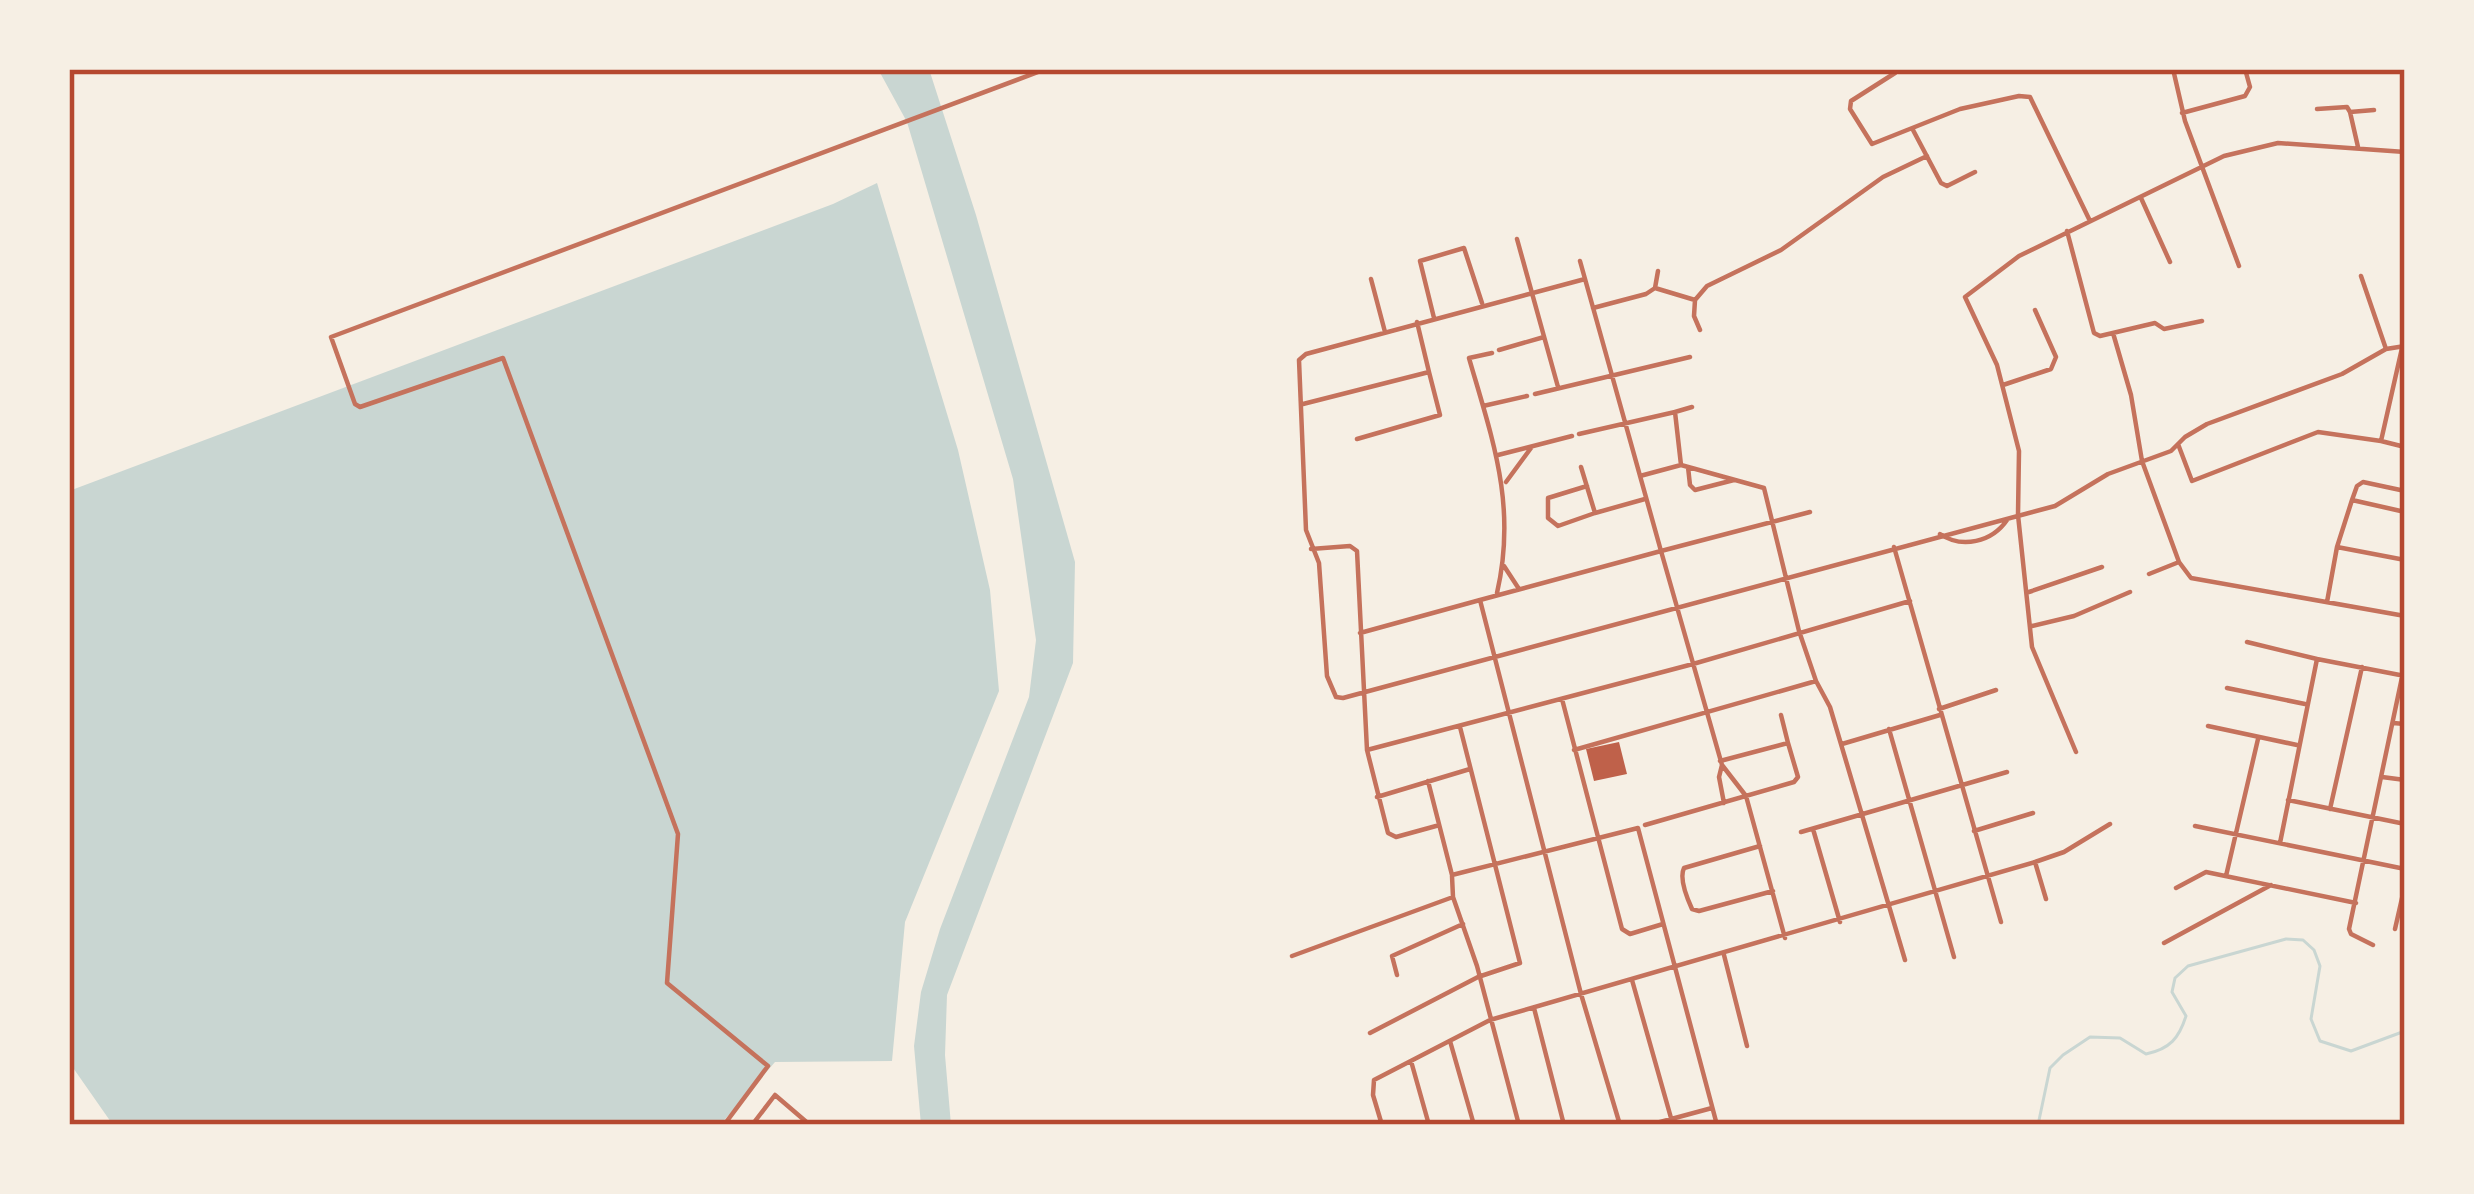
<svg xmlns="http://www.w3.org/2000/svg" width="2474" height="1194" font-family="'PT Sans',sans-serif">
<rect width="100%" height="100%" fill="#f6efe4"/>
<!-- water -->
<path fill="#c9d6d2" d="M 878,69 L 929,69 L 976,215 L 1075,562 L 1073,663 L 947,995 L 945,1055 L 951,1125 L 921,1125 L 914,1046 L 921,992 L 940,929 L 1029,697 L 1036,640 L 1013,479 L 907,122 Z
M 877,183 L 958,450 L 990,590 L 999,691 L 905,922 L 892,1061 L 775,1062 L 720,1125 L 113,1125 L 69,1062 L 69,491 L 833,204 Z"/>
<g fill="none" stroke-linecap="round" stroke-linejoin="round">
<!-- stream -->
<path stroke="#c9d6d2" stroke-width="3" d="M 2038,1125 L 2050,1068 L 2063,1055 L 2090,1037 L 2120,1038 L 2146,1054 C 2170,1049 2179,1038 2186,1016 L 2172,992 L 2175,978 L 2188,966 L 2286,939 L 2303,940 L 2314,950 L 2320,966 L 2311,1019 L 2320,1041 L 2351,1051 L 2405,1031"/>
</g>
<!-- building -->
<path fill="#bf614a" d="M 1619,742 L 1627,774 L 1594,781 L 1586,749 Z"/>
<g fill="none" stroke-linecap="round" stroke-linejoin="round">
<!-- minor -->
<path stroke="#c5725c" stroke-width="4.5" d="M 2173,69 L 2185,121 L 2239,266
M 1895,73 L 1851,101 L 1850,109 L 1872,144 L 1960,109 L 2019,96 L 2030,97 L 2090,221
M 2317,109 L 2347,107 L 2350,112
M 2182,113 L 2245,96 L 2250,87 L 2245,69
M 1913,130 L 1941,183 L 1947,186 L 1975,172
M 2358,147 L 2350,112 L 2374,110
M 2141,198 L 2170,262
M 2067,231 L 2094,333 L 2100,336 L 2155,323 L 2164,329 L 2202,321
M 1517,239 L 1558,387
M 1580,261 L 1661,551 L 1810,512
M 2361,276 L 2386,349
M 1371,279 L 1385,332
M 1585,279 L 1306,354 L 1299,360 L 1306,530 L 1319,563 L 1327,676 L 1336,697 L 1343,698 L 2055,506 L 2108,474 L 2171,451 L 2185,437 L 2207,424 L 2342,374 L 2386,349 L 2405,346
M 1655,288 L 1695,300
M 1593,308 L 1646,294 L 1655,288 L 1658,271
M 1434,318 L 1420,261 L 1464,248 L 1482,303
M 1700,330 L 1694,316 L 1695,300 L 1707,286 L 1781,250 L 1883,177 L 1927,156
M 2113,333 L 2131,395 L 2142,461 L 2179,562 L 2191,578 L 2405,616
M 2402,348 L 2381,441 L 2405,447
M 1499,350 L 1544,337
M 1492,353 L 1469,358 C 1493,441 1517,506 1497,593
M 2003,385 L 2051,369 L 2056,357 L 2035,310
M 1535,394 L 1690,357
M 1303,404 L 1429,372 L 1417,322
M 1483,406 L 1527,396
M 1675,412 L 1692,407
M 1579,434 L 1675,412 L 1681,465 L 1764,488 L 1799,631 L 1816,681
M 1357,439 L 1440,415 L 1429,372
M 2178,444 L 2192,481 L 2318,432 L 2381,441
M 1498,455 L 1572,436
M 1581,467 L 1595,513 L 1645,499
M 1688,467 L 1690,485 L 1695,490 L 1734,480
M 1640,476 L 1681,465
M 1506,482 L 1531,448
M 1587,486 L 1548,498 L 1548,518 L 1558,526 L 1595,513
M 2352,500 L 2357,486 L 2363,482 L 2405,491
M 1940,534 C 1962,549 1992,542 2007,520
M 1894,547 L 2001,922
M 2337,547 L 2405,560
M 1311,549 L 1350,546 L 1357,551 L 1367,750 L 1388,833 L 1396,837 L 1436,826
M 1504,566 L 1519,589
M 2149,574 L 2179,562
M 2029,592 L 2102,567
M 1480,600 L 1661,551 L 1722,765 L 1719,777 L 1724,803
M 2327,602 L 2337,547 L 2352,500 L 2405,512
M 2032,626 L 2074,616 L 2130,592
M 1360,633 L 1480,600 L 1581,994 L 1620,1125
M 2247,642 L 2317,659
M 2227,688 L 2305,704
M 1562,699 L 1622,929 L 1630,934 L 1663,924
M 1939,709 L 1996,690
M 1781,715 L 1788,743
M 2393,723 L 2405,724
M 2208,726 L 2297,745
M 1889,729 L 1954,957
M 1842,744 L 1940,715
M 1367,750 L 1693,664 L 1910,601
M 1574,750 L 1816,681 L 1830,707 L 1905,960
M 2076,752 L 2032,647 L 2018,515 L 2019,451 L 1997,365 L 1965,297 L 2019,256 L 2224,156 L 2278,143 L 2405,152
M 1722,765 L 1746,796 L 1785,938
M 2382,777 L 2405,780
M 1428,781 L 1452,875 L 1638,828 L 1717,1125
M 1377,797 L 1470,769
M 2288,800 L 2405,824
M 2330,809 L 2362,667
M 1645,825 L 1794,782 L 1798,777 L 1788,743 L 1720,761
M 2195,826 L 2405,869
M 1813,829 L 1840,922
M 1974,831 L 2033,813
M 1801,832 L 2007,772
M 2280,843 L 2317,659 L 2405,676
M 1760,846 L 1684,868 C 1679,878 1687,898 1692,909 L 1699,911 L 1773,891
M 2035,862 L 2046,899
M 1452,876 L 1453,897 L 1477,966 L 1519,1125
M 2226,876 L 2258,739
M 2176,888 L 2206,872 L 2356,903
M 2395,929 L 2405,885
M 2164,943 L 2271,885
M 2373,945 L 2351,934 L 2349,929 L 2405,663
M 1724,955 L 1747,1046
M 1292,956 L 1453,897
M 1397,975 L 1392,956 L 1463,924
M 1632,980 L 1673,1125
M 1534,1008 L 1564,1125
M 1370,1033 L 1478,977 L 1520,963 L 1460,727
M 1450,1041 L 1474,1125
M 1411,1061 L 1429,1125
M 724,1125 L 768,1066 L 667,983 L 678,834 L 503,358 L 360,407 L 355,404 L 331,337 L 1046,69
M 752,1125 L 775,1095 L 810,1125
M 1382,1125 L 1373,1095 L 1374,1080 L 1490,1020 L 2035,862 L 2064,852 L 2110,824
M 1649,1125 L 1712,1108"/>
</g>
<!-- border -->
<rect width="2474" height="1194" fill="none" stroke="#f6efe4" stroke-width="144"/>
<rect x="72" y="72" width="2330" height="1050" fill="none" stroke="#b5482f" stroke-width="4.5"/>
</svg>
